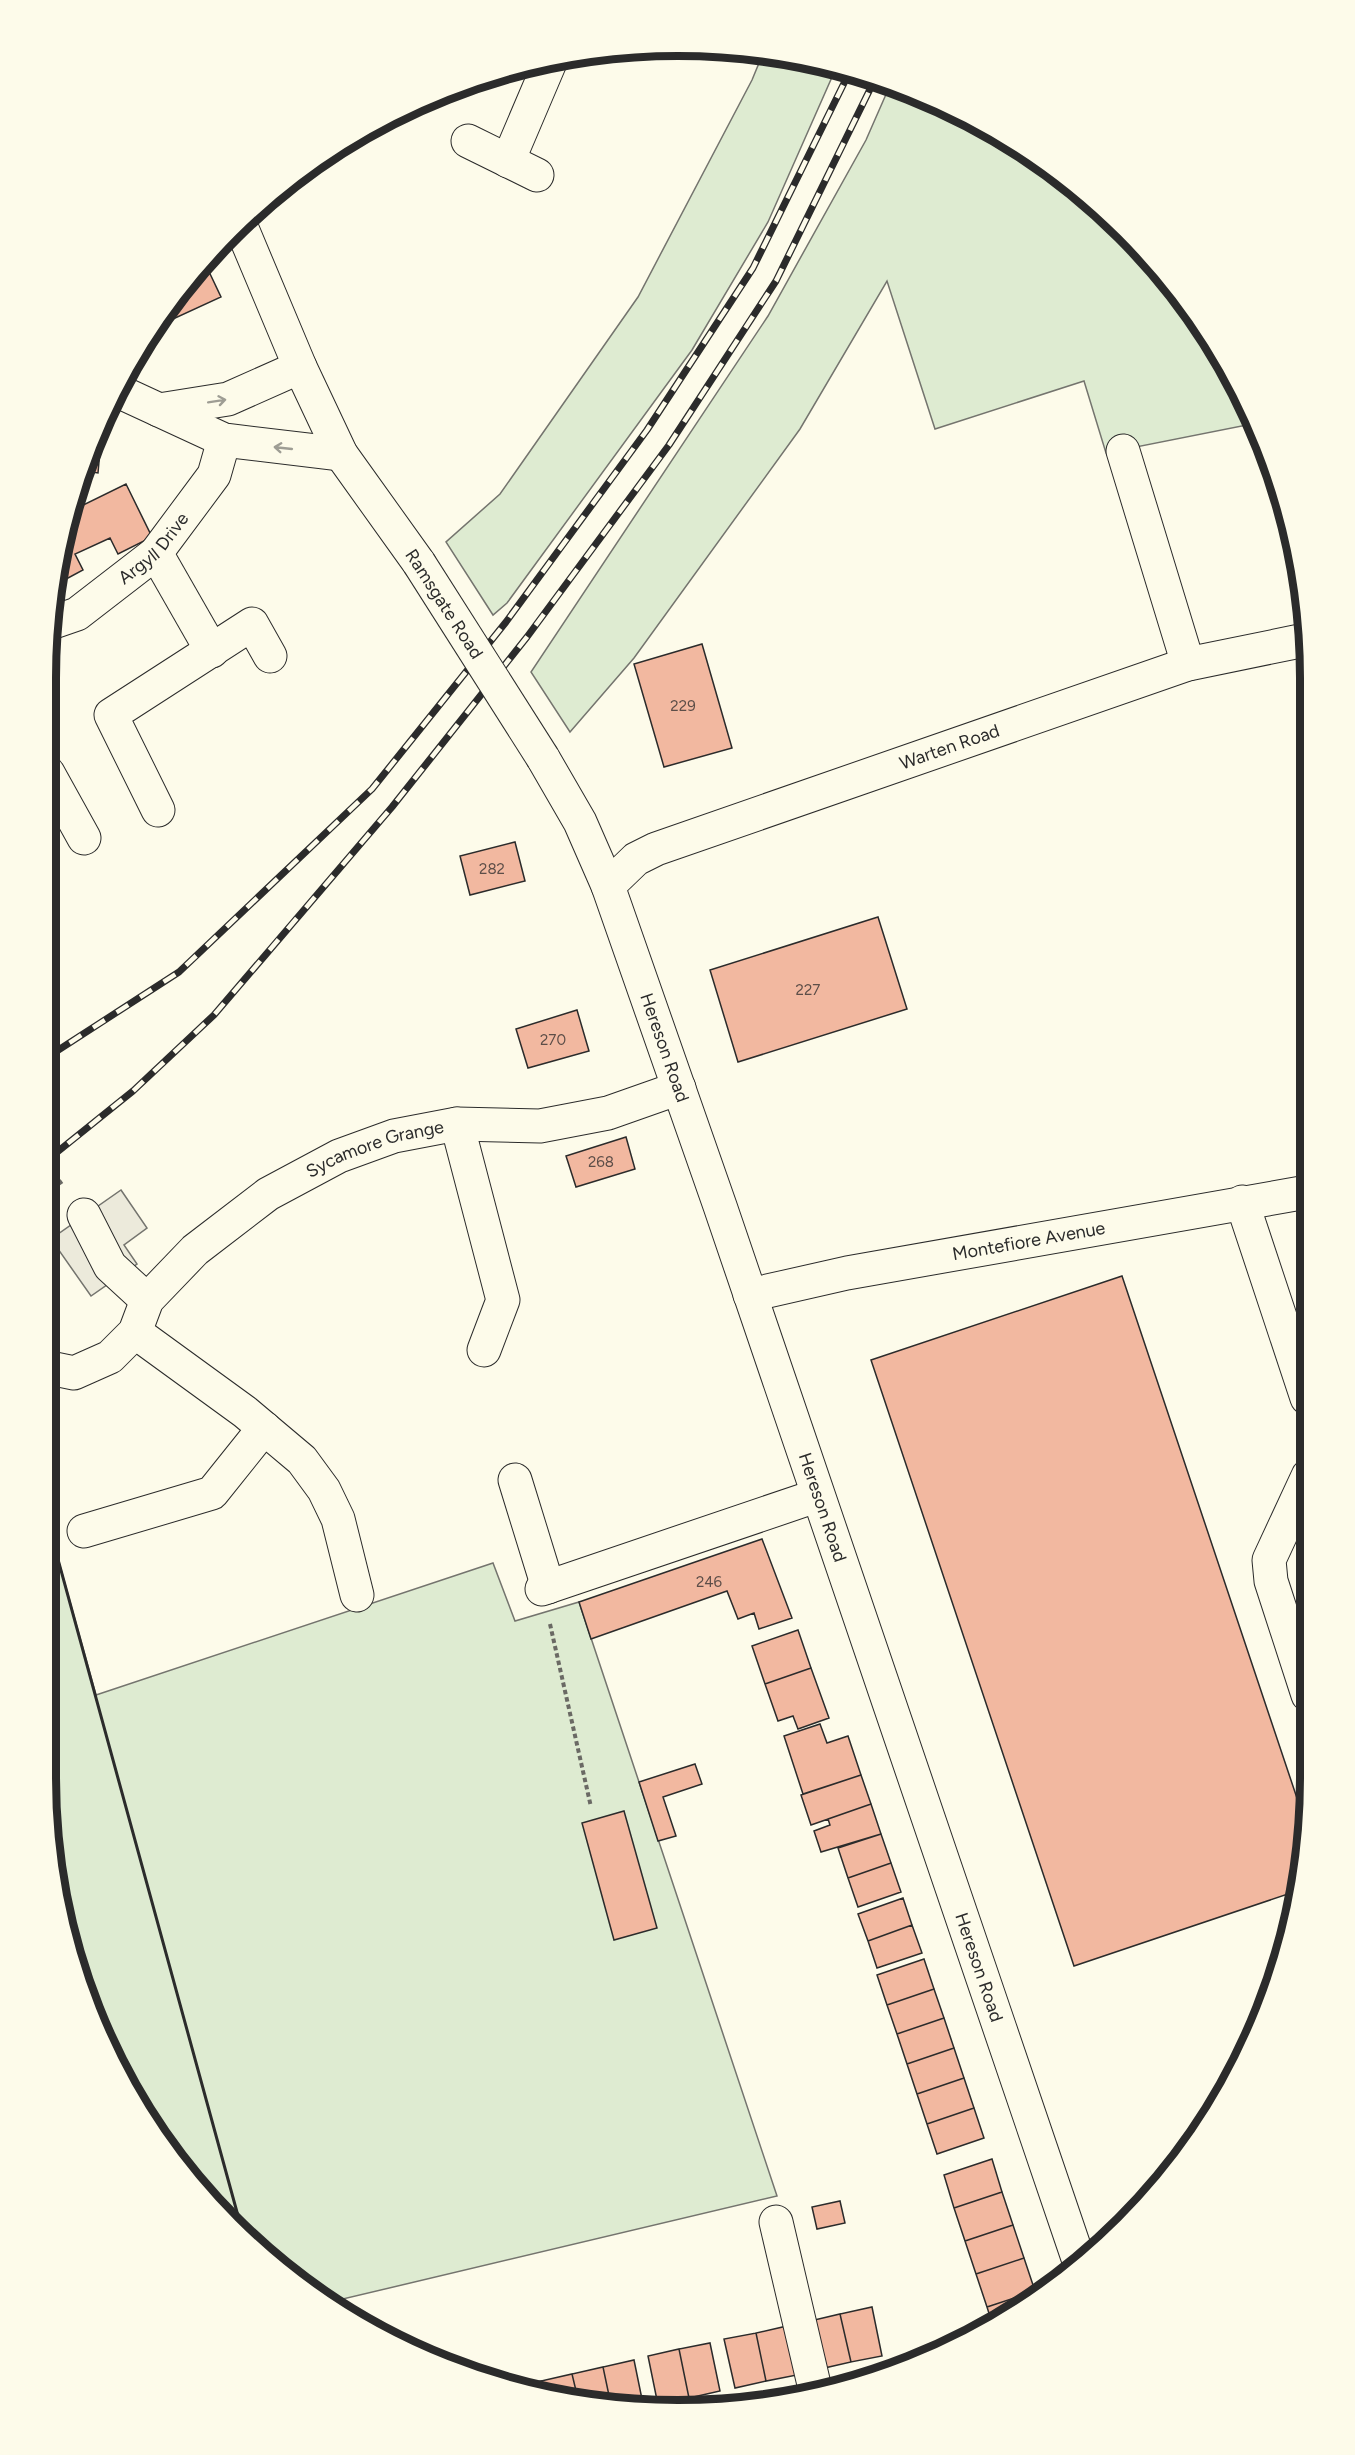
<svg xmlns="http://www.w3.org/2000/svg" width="1355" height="2455" font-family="Figtree,sans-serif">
<rect width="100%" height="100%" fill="#fdfbea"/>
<!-- green -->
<path fill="#deebd1" stroke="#74746e" stroke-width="1.5" d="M 764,51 L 836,68 L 768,222 L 692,350 L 507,603 L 493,615 L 446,542 L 500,494 L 638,297 L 752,80 Z
M 891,83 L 993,130 L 1124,230 L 1204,326 L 1252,424 L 1106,453 L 1084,381 L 935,429 L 887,281 L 800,429 L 634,658 L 570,732 L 531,672 L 768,316 L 866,140 Z
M 45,1512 L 96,1695 L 493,1563 L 515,1621 L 579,1602 L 777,2196 L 326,2303 L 260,2253 L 176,2163 L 130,2093 L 79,1981 L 57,1901 L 45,1778 Z"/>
<!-- parking -->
<path fill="#eceadb" stroke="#74746e" stroke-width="1.5" d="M 121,1190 L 147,1228 L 124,1245 L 137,1264 L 91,1296 L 51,1239 Z"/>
<!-- building -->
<path fill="#f2b8a0" stroke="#2b2b2b" stroke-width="1.5" d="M 203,259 L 221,297 L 160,325 L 158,321 Z
M 102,428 L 98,473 L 84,471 Z
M 126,484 L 152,537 L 118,554 L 110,538 L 75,554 L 83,570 L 55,585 L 67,513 Z
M 702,644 L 732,748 L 664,767 L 634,664 Z
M 515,842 L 525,881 L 470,895 L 460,856 Z
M 878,917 L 907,1009 L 738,1062 L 710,970 Z
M 577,1010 L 589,1051 L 528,1068 L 516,1029 Z
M 626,1137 L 635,1169 L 576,1187 L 566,1156 Z
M 1122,1276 L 1307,1828 L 1297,1891 L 1074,1966 L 871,1360 Z
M 762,1539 L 792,1618 L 759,1629 L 754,1613 L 738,1619 L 727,1591 L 591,1639 L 579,1602 Z
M 798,1630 L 811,1668 L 765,1684 L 752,1646 Z
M 811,1668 L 829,1718 L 798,1729 L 793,1716 L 778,1721 L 765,1684 Z
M 820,1724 L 827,1743 L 848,1736 L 861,1775 L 803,1794 L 784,1736 Z
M 695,1764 L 702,1784 L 663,1797 L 676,1836 L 658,1841 L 639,1782 Z
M 861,1775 L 871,1804 L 811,1825 L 801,1795 Z
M 871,1804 L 881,1834 L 821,1852 L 814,1831 L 830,1825 L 828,1819 Z
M 624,1811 L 657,1928 L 614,1940 L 582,1823 Z
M 881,1834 L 891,1863 L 848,1878 L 838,1848 Z
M 891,1863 L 901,1892 L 858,1907 L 848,1878 Z
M 903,1898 L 912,1925 L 868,1941 L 858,1914 Z
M 912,1925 L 922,1953 L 877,1968 L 868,1941 Z
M 924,1959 L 934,1989 L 887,2005 L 877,1975 Z
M 934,1989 L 944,2018 L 897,2034 L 887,2005 Z
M 944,2018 L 954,2048 L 907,2064 L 897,2034 Z
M 954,2048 L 964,2078 L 917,2094 L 907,2064 Z
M 964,2078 L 974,2108 L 927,2124 L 917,2094 Z
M 974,2108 L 984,2138 L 937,2154 L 927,2124 Z
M 992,2159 L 1002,2192 L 954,2208 L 944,2175 Z
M 1002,2192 L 1013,2225 L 965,2241 L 954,2208 Z
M 840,2201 L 845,2223 L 817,2229 L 812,2207 Z
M 1013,2225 L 1024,2258 L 976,2274 L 965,2241 Z
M 1024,2258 L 1035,2291 L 987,2307 L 976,2274 Z
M 1035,2291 L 1037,2297 L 1029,2304 L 992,2323 L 987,2307 Z
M 872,2307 L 882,2356 L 851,2362 L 840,2314 Z
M 840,2314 L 851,2362 L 820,2369 L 810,2321 Z
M 787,2326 L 797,2375 L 766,2381 L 756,2333 Z
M 756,2333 L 766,2381 L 735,2388 L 724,2339 Z
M 710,2343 L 720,2391 L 689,2398 L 679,2349 Z
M 679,2349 L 689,2398 L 658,2405 L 648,2356 Z
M 634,2360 L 644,2409 L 611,2405 L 603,2367 Z
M 603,2367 L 611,2405 L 578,2399 L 572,2374 Z
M 572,2374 L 578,2399 L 544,2393 L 541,2381 Z
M 541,2381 L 544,2393 L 512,2388 Z"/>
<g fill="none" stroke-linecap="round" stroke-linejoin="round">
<!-- minor casing -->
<g stroke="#2b2b2b" stroke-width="35">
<g id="minor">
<path d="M 468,141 L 537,175"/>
<path d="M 508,161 L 551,60"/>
<path d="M 118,391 L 224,440 L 341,454"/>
<path d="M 159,410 L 228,399 L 300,367"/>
<path d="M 1123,451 L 1188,664"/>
<path d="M 156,553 L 212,651"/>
<path id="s1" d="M 48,624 L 77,614 L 156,553 L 214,475 L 224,440"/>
<path d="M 46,773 L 48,773 L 84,838"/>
<path d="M 158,810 L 111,715 L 252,624 L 270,656"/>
<path id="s2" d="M 608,886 L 636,859 L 656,849 L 1188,664 L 1305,640"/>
<path d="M 457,1124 L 503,1300 L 484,1350"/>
<path d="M 1242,1202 L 1307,1398"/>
<path d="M 84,1215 L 110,1266 L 147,1300"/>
<path id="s3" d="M 750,1295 L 847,1273 L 1307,1192"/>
<path d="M 135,1332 L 245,1412 L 302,1460 L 324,1490 L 338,1519 L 357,1595"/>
<path id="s4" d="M 45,1367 L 74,1373 L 110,1357 L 135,1332 L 147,1300 L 195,1250 L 268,1194 L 339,1156 L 394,1136 L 457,1124 L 540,1126 L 608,1113 L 679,1088"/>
<path d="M 1308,1476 L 1269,1560 L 1271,1581 L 1308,1695"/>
<path d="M 515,1480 L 548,1587"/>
<path d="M 84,1531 L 212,1493 L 264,1428"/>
<path d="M 542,1589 L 816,1496"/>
<path d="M 776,2222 L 816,2393"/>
</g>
</g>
<!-- major casing -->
<g stroke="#2b2b2b" stroke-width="35">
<g id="major">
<path d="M 240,224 L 300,367 L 341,454 L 419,563"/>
<path id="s5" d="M 543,758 L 580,822 L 608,886 L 720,1206 L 1080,2264"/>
</g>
</g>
<!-- path -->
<path stroke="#6a6964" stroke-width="4" stroke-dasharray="4.5 3" stroke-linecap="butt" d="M 46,1162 L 63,1186
M 550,1624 L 591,1807
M 78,1980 L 99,2011 L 128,2080 L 126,2086"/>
<!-- minor -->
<use href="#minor" stroke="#fdfbea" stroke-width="33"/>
<!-- major -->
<use href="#major" stroke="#fdfbea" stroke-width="33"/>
<!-- rail casing -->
<g stroke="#2b2b2b" stroke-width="7">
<path id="rail" d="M 46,1058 L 179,972 L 372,789 L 506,622 L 647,430 L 753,268 L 850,71
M 46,1161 L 133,1091 L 214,1015 L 392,807 L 527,637 L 669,445 L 776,281 L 876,77"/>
</g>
<!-- rail -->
<use href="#rail" stroke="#fdfbea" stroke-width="4.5" stroke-dasharray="14" stroke-linecap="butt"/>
<!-- major-bridge casing -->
<g stroke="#2b2b2b" stroke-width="35" stroke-linecap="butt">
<path id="major-bridge" d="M 419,563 L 543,758"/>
</g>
<!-- major-bridge -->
<use href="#major-bridge" stroke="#fdfbea" stroke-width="33"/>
<!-- wall -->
<path stroke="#2b2b2b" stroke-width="3" d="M 45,1512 L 243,2234"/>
</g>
<!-- one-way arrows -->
<defs><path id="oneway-shaft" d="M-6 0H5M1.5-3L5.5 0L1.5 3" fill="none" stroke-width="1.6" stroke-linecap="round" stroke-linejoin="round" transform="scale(1.5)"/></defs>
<g stroke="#9e9d94">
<use href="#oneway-shaft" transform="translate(217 401) rotate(-9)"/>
<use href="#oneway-shaft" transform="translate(283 448) rotate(-174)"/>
</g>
<g text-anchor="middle" stroke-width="4.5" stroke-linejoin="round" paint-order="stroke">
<!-- number labels -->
<g font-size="15" fill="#5d4e48">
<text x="683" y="711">229</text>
<text x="492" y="874">282</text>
<text x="808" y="995">227</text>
<text x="553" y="1045">270</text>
<text x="601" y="1167">268</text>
<text x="709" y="1587">246</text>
</g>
<!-- street labels -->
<g font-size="18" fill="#2b2b2b" stroke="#fdfbea">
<text dy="6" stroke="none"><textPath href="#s1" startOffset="132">Argyll Drive</textPath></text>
<text transform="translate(444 604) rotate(57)" y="6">Ramsgate Road</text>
<text dy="6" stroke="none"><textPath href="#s2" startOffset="372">Warten Road</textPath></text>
<text dy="6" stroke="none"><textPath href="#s5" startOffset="315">Hereson Road</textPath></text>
<text dy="6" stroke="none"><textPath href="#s4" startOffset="417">Sycamore Grange</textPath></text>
<text dy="6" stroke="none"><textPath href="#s3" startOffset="284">Montefiore Avenue</textPath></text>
<text dy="6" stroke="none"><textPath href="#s5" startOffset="801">Hereson Road</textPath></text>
<text dy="6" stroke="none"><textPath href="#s5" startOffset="1287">Hereson Road</textPath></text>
</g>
</g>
<!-- crop -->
<path d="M0 0H1355V2455H0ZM678 56H678A622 622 0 0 1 1300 678V1778A622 622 0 0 1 678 2400H678A622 622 0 0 1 56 1778V678A622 622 0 0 1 678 56Z" fill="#fdfbea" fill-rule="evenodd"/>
<path fill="none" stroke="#2b2b2b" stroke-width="8" d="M678 56H678A622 622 0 0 1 1300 678V1778A622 622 0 0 1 678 2400H678A622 622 0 0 1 56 1778V678A622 622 0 0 1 678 56Z"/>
</svg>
